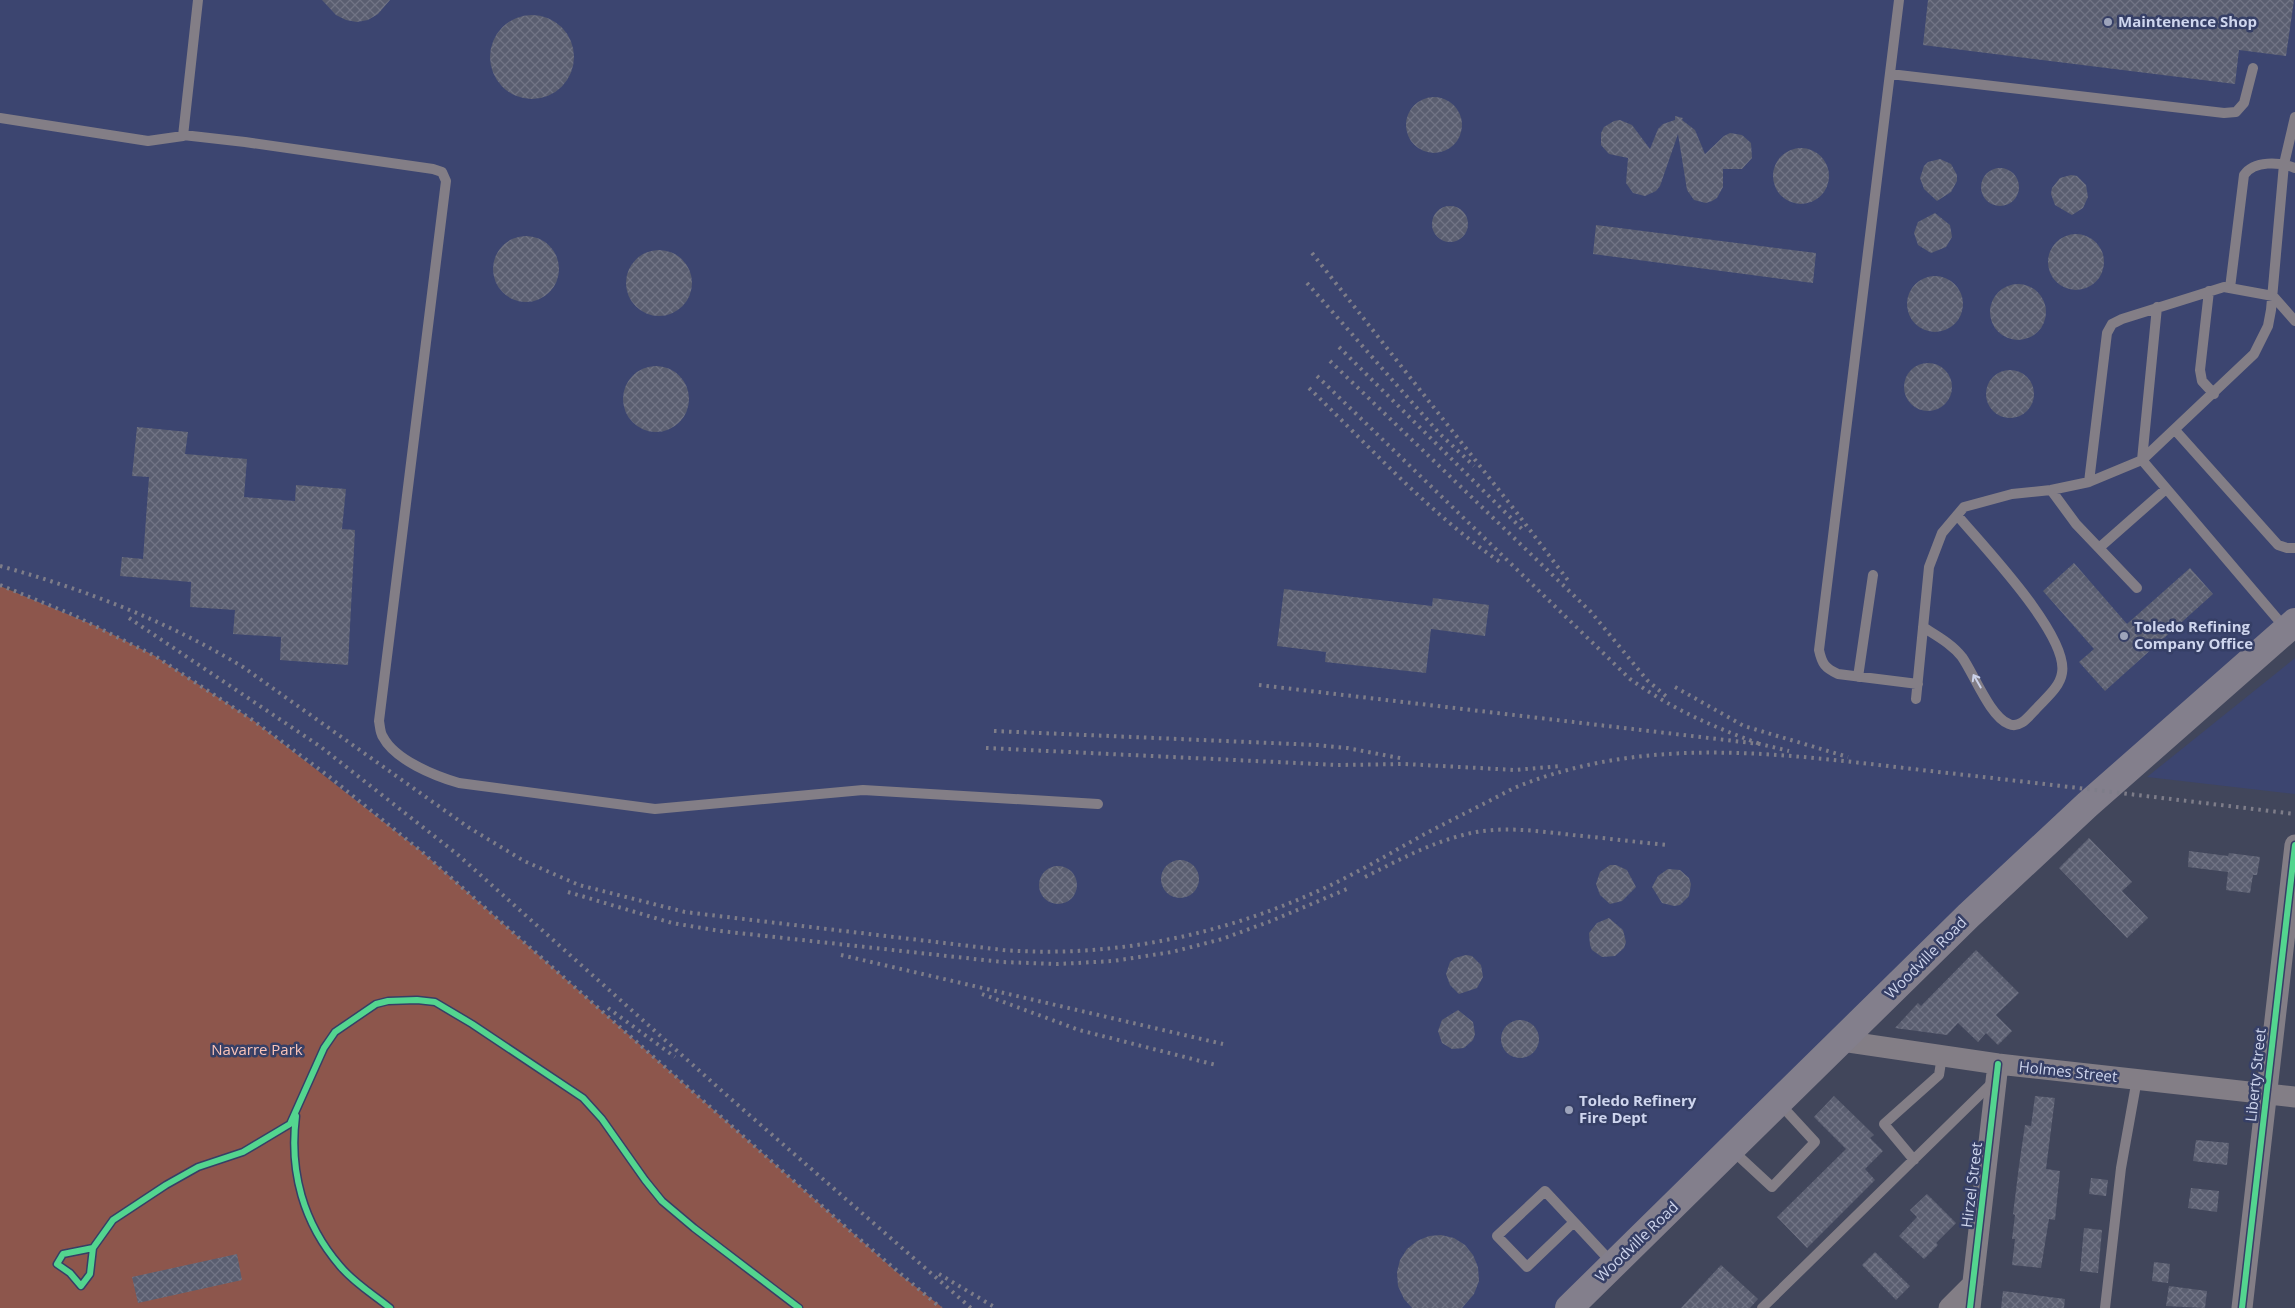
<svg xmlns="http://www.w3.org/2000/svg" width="2295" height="1308" font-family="'Open Sans',sans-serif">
<defs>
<pattern id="building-cross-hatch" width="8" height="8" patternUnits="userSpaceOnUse" patternTransform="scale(1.25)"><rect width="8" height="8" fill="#5a5e70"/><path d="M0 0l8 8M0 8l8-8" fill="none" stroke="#717485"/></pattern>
</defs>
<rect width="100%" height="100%" fill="#41465b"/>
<!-- built -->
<path fill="#3c4570" d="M 0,0 L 2295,0 L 2295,620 L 1573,1308 L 942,1308 L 14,590 L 0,586 Z
M 2295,658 L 2295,794 L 2147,777 Z"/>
<!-- park -->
<path fill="#8d564c" d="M 0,586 L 96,626 L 155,656 L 254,721 L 421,851 L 898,1273 L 943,1308 L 0,1308 Z"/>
<!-- building -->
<path fill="url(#building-cross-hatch)" d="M 322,0 L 390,0 L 378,14 L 368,20 L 357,22 L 346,20 L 336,15 Z
M 1928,0 L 2294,0 L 2286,56 L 2239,50 L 2235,84 L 1923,45 Z
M490 57a42 42 0 1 1 84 0a42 42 0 1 1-84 0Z
M1406 125a28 28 0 1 1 56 0a28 28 0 1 1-56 0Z
M 1675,116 L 1683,118 L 1682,120 L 1695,130 L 1705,154 L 1724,136 L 1730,133 L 1742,135 L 1751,143 L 1752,158 L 1742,169 L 1723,169 L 1723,187 L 1717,198 L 1712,201 L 1706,203 L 1694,200 L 1687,190 L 1678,134 L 1660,186 L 1656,191 L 1645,196 L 1633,193 L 1626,183 L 1628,158 L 1609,154 L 1601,145 L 1601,133 L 1604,127 L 1614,121 L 1620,120 L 1632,125 L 1650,149 L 1658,129 L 1663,124 L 1675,120 Z
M1773 176a28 28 0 1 1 56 0a28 28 0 1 1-56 0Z
M 1940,159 L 1951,164 L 1957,175 L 1957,181 L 1951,192 L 1937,201 L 1924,189 L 1920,178 L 1924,166 L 1928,162 Z
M1981 187a19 19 0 1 1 38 0a19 19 0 1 1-38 0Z
M 2071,175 L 2077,176 L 2086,185 L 2088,197 L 2083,208 L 2072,215 L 2055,205 L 2051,194 L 2052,188 L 2060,178 Z
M1432 224a18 18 0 1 1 36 0a18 18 0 1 1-36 0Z
M 1935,213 L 1950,225 L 1952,237 L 1946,247 L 1931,253 L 1918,245 L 1914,233 L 1918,222 Z
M 1596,225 L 1816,253 L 1813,283 L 1593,254 Z
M2048 262a28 28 0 1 1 56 0a28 28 0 1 1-56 0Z
M493 269a33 33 0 1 1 66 0a33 33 0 1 1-66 0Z
M626 283a33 33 0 1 1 66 0a33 33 0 1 1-66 0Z
M1907 304a28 28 0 1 1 56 0a28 28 0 1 1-56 0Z
M1990 312a28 28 0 1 1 56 0a28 28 0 1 1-56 0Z
M1904 387a24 24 0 1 1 48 0a24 24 0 1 1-48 0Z
M623 399a33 33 0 1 1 66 0a33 33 0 1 1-66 0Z
M1986 394a24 24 0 1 1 48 0a24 24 0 1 1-48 0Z
M 137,427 L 188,432 L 185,454 L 247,459 L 244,497 L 295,501 L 296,485 L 346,489 L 342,529 L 355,530 L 348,665 L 280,660 L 281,637 L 233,634 L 235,610 L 190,607 L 191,582 L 120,576 L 122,557 L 143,559 L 149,477 L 132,476 Z
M 2074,563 L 2127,624 L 2190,568 L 2213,594 L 2105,691 L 2079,662 L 2094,649 L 2043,591 Z
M 1284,589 L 1432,606 L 1433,598 L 1489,605 L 1485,636 L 1431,629 L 1426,673 L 1325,662 L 1326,652 L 1277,646 Z
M 2089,838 L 2132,882 L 2122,891 L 2148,918 L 2127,938 L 2059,868 Z
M 2189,851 L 2228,856 L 2229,853 L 2260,857 L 2257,875 L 2253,875 L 2250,893 L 2226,890 L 2228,872 L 2188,867 Z
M1161 879a19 19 0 1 1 38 0a19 19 0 1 1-38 0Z
M 1610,865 L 1616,865 L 1627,870 L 1636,887 L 1622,901 L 1610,904 L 1600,895 L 1596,884 L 1600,872 Z
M1039 885a19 19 0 1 1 38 0a19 19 0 1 1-38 0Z
M 1668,869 L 1680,870 L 1689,878 L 1691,884 L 1689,896 L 1680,905 L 1674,906 L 1662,903 L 1652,887 L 1658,876 Z
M 1609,918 L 1623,930 L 1626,942 L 1624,948 L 1615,956 L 1602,957 L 1592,950 L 1590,945 L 1589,933 L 1597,923 Z
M 1976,950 L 2019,993 L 1996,1015 L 2012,1031 L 1998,1045 L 1986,1033 L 1978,1042 L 1958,1023 L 1947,1035 L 1895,1028 L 1918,1003 L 1921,1006 Z
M 1466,955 L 1472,956 L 1481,965 L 1483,977 L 1477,988 L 1459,994 L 1450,985 L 1446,974 L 1450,962 L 1455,958 Z
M 1458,1010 L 1473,1022 L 1475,1034 L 1473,1040 L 1464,1048 L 1452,1049 L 1442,1043 L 1438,1031 L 1442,1020 Z
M1501 1039a19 19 0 1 1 38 0a19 19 0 1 1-38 0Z
M 1834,1096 L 1874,1135 L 1870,1138 L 1883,1151 L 1865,1169 L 1875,1180 L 1807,1248 L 1777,1217 L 1846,1149 L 1814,1117 Z
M 2035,1096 L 2055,1098 L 2046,1169 L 2060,1171 L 2055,1220 L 2049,1219 L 2041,1268 L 2012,1265 L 2015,1239 L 2012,1239 L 2015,1215 L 2013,1214 L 2019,1166 L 2025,1125 L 2031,1126 Z
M 2196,1140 L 2229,1143 L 2227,1165 L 2193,1161 Z
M 2091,1178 L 2108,1180 L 2106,1196 L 2089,1194 Z
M 2191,1188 L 2219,1191 L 2217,1212 L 2188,1208 Z
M 1927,1194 L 1956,1223 L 1936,1243 L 1938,1245 L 1924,1259 L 1899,1236 L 1917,1217 L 1910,1210 Z
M 2084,1228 L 2102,1230 L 2098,1273 L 2080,1271 Z
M 1441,1235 L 1454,1238 L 1465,1245 L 1473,1255 L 1478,1267 L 1479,1281 L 1474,1294 L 1462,1308 L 1412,1308 L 1404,1299 L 1398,1286 L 1397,1272 L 1400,1260 L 1407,1249 L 1417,1241 L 1429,1236 Z
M 1875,1252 L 1910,1286 L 1896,1300 L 1862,1265 Z
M 237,1254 L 242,1280 L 138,1303 L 132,1277 Z
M 2154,1262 L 2170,1264 L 2168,1283 L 2152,1281 Z
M 1721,1265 L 1758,1299 L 1750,1308 L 1681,1308 Z
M 2169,1286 L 2207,1291 L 2205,1308 L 2166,1306 Z
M 2003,1291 L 2065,1299 L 2064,1308 L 2001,1308 Z"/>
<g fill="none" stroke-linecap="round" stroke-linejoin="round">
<!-- lane -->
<path stroke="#837e86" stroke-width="10" d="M 1899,0 L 1819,650 C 1822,664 1825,668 1838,674 L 1918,684
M 1890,74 L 2224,113 L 2236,112 L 2244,103 L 2253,68
M 0,118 L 148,141 L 183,136 L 198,0
M 183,135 L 245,142 L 433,169 L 442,172 L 446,181 L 379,721 C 380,726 380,733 383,737 C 395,760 435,776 459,783 L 655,809 L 863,790 L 1098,804
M 2230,288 L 2244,175 C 2254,160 2280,162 2295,168
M 2209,291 L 2200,370 L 2202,381 L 2214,394
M 2175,430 L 2278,545 L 2287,548 L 2295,548
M 2142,460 L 2254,354 L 2268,326 L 2271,310 L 2284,164 L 2295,117
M 2142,460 L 2157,307
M 2089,482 L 2107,333 L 2112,324 L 2122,319 L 2224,287 L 2273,296 L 2295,321
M 2051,490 L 2076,524 L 2137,588
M 2099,548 L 2166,489
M 1923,627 C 1937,636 1952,644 1962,657 C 1974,674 1990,717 2009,724 C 2020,729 2029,716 2036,709 C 2046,698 2060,687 2062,673 C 2069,635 1982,545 1957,515
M 1858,677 L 1873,575
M 1916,699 L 1929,567 L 1942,533 L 1964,507 L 2012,494 L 2051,490 L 2089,482 L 2142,460 L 2286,629
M 1732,1150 L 1772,1187 L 1815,1142 L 1779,1103
M 1914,1160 L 1884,1124 L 1939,1075 L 1942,1056
M 1574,1222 L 1545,1191 L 1497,1236 L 1527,1267 L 1574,1222 L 1613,1264
M 1762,1308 L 1994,1081
M 2105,1308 L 2121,1168 L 2137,1079"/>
<!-- street -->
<path stroke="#837e86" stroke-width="21" d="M 1842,1041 L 1998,1064 L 2295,1097
M 1949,1308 L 1973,1284
M 1970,1308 L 1998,1064
M 2242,1308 L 2295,845"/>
<!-- primary -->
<path stroke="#837f8c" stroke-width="28" d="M 1569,1308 L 1968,916 L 2087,805 L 2295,622"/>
<!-- rail -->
<path stroke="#7e7d89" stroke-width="4" stroke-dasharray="2.5 5" stroke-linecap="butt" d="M 1312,253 L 1517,513 L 1570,583
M 1307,283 L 1439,433 L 1474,466
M 1339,347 L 1525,532
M 1330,361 L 1591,612 L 1647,680 L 1668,698
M 1317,376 L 1630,679 C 1672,709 1711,726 1760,744
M 1309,388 C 1371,448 1431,515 1503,564
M 0,566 C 84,589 169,622 243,667 L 468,827 L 524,861 L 579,885 L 685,912 L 1003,950 C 1108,958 1213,937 1309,895 C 1349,878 1385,856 1423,835 C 1453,819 1484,804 1514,788 C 1655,730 1802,757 1948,773 C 2064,786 2179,800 2295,814
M 0,585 L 73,615 L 155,656 L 254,721 L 327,775 L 421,851 L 856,1236 L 941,1308
M 129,618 L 321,747 L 457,854 L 731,1099 L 971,1308
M 1259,685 L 1760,744 L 1789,751
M 1675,687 L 1744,726 L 1848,757
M 994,731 L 1317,745 L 1347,748 L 1405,759
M 986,748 L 1338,765 L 1405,764 L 1515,770 L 1561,766
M 1365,877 C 1397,861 1428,844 1463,835 C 1499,825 1536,831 1573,835 C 1604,838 1636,842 1668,845
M 568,892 L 672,923 L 720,931 L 1002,962 L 1058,964 L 1113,961 L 1172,952 L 1222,939 L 1271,921 L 1347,889
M 841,955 L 1223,1044
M 982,994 L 1079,1030 L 1216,1065
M 608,1008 L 675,1057
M 939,1274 L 996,1308"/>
<!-- cycleway casing -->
<g stroke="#363f66" stroke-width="9">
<path id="cycleway" d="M 296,1116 C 289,1171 303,1223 340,1266 C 354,1283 373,1294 390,1308
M 93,1248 L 63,1254 L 57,1264 L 70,1273 L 81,1286 L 90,1274 L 93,1248 L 113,1220 L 166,1185 L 198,1167 L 243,1152 L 290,1124 L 324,1048 L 335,1032 L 376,1004 L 388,1001 L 417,1000 L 435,1002 L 472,1024 L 583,1098 L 602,1119 L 645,1180 L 662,1201 L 694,1228 L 799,1308
M 1970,1308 L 1998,1064
M 2242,1308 L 2295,845"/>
</g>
<!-- cycleway -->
<use href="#cycleway" stroke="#53d58f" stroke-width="6"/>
</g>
<!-- one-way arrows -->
<defs><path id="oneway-shaft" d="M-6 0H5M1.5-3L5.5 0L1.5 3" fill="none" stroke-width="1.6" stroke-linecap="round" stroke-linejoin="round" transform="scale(1.25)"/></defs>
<use stroke="#cbd2e9" href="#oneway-shaft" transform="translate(1977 681) rotate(-120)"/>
<!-- markers -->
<g fill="#9da4bb" stroke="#363f66" stroke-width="2">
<circle cx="2108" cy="22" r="5"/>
<circle cx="2124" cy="636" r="5"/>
<circle cx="1569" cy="1110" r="5"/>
</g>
<g text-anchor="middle" stroke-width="5" stroke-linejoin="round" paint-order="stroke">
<!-- poi labels -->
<g font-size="15" font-weight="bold" fill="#cfd6ee" stroke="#363f66" text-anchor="start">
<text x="2118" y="27">Maintenence Shop</text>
<text x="2134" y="632">Toledo Refining<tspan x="2134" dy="17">Company Office</tspan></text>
<text x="1579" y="1106">Toledo Refinery<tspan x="1579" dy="17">Fire Dept</tspan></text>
</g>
<!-- street labels -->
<g font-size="15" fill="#cfd6ee" stroke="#363f66">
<text transform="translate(1926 958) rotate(-45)" y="5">Woodville Road</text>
<text transform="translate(2068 1072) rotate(6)" y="5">Holmes Street</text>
<text transform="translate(2256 1075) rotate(-84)" y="5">Liberty Street</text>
<text transform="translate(1972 1185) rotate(-83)" y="5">Hirzel Street</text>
<text transform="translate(1637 1242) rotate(-44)" y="5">Woodville Road</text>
</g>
<!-- park labels -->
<g font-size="15" fill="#fcc5b9" stroke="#363f66">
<text x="257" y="1055">Navarre Park</text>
</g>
</g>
</svg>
